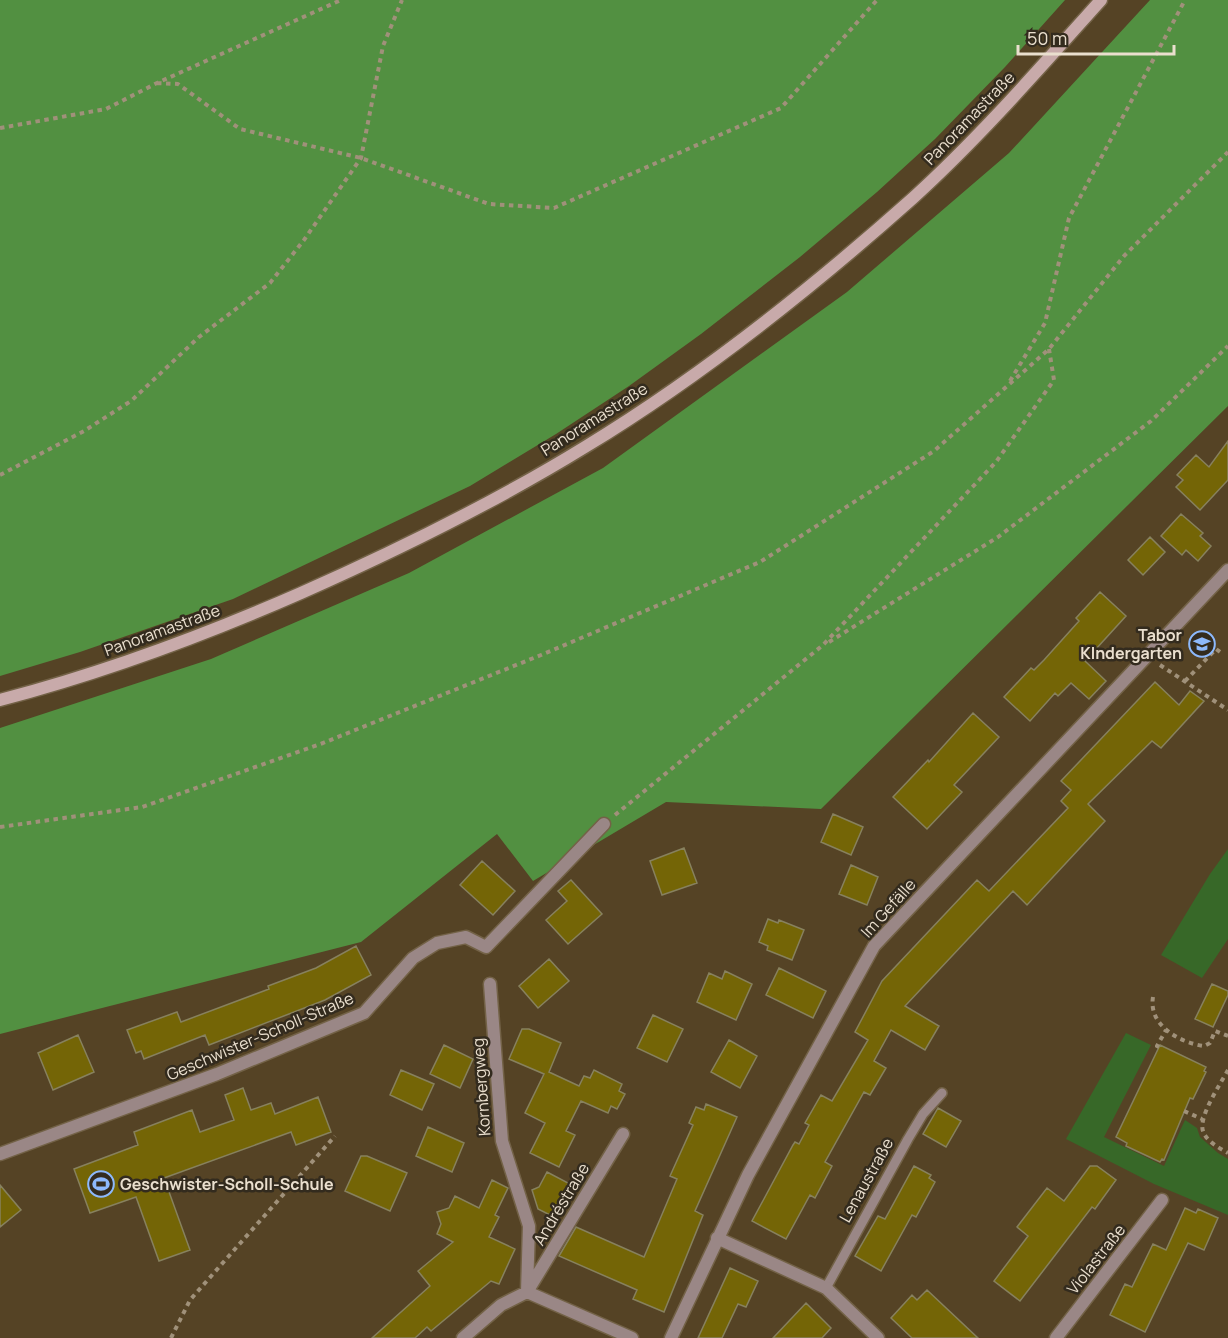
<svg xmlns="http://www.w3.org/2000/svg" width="1228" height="1338" font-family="Manrope,sans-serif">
<rect width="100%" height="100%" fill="#554325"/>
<!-- green -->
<path fill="#376828" d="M 1228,849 L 1228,939 L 1202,978 L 1161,955 L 1210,874 Z
M 1126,1033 L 1151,1045 L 1104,1137 L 1164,1166 L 1185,1120 L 1197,1128 L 1200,1137 L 1218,1153 L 1228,1159 L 1228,1215 L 1154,1184 L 1066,1139 Z"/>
<!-- forest -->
<path fill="#529041" d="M 0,0 L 1065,0 L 1005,67 L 935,139 L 877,192 L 800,257 L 701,334 L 629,386 L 556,434 L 470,486 L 233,599 L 80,652 L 0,676 Z
M 1150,0 L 1228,0 L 1228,406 L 821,809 L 666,802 L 533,881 L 497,834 L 361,942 L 0,1034 L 0,728 L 211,659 L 409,573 L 603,468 L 847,292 L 1009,153 Z"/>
<!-- building -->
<path fill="#746506" stroke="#87815e" stroke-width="1.5" d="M 1228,441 L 1228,480 L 1200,510 L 1176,487 L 1183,480 L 1177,475 L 1196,455 L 1209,467 Z
M 1181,514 L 1203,533 L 1200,536 L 1211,546 L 1198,561 L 1186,550 L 1182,555 L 1161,536 Z
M 1150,537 L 1165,552 L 1143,575 L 1128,560 Z
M 1100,592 L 1126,616 L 1085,661 L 1106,681 L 1089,699 L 1071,683 L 1058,696 L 1055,693 L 1030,721 L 1004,697 L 1031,668 L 1034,670 L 1044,660 L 1079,621 L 1076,618 Z
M 1155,682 L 1179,705 L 1190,691 L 1204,701 L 1161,748 L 1152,741 L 1088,804 L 1105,821 L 1027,905 L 1013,891 L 905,1006 L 939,1026 L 925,1050 L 891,1030 L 874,1061 L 886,1068 L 870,1095 L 864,1092 L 825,1162 L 832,1166 L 815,1198 L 810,1195 L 786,1239 L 752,1221 L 793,1145 L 795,1142 L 799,1144 L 809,1125 L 805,1123 L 821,1095 L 832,1101 L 868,1040 L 855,1032 L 882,981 L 977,880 L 989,891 L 1068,808 L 1061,801 L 1071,790 L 1061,781 Z
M 973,713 L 999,737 L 954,785 L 962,792 L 927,829 L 893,797 L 928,760 L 929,762 Z
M 833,814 L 863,827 L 851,855 L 821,842 Z
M 684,848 L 697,883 L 662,895 L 650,861 Z
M 482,861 L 515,891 L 493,915 L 460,885 Z
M 851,865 L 878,877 L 867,905 L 839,894 Z
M 571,880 L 602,914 L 568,944 L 546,920 L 567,901 L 558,891 Z
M 768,919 L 778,923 L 779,920 L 804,930 L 792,960 L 767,950 L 768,946 L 759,942 Z
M 356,946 L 371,975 L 325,1000 L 209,1045 L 205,1035 L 144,1059 L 141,1051 L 136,1053 L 127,1030 L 177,1012 L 181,1022 L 269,989 L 268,986 L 316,968 Z
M 549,959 L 569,981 L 538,1008 L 519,986 Z
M 779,968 L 826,991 L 813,1018 L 766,995 Z
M 725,971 L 752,984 L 736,1020 L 697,1002 L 709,973 L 722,979 Z
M 1212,984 L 1228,991 L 1228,995 L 1213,1027 L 1195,1019 Z
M 653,1015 L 683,1029 L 667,1062 L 637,1048 Z
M 522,1029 L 529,1029 L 561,1043 L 549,1072 L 579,1086 L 584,1076 L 590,1078 L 594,1070 L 622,1084 L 619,1091 L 625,1094 L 617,1109 L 611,1106 L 608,1113 L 581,1101 L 566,1131 L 575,1135 L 559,1167 L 530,1153 L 545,1123 L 525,1113 L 544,1074 L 509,1059 Z
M 78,1035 L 94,1072 L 53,1090 L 38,1053 Z
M 729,1040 L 757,1056 L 740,1088 L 711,1072 Z
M 444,1045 L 473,1059 L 460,1088 L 430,1074 Z
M 1160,1045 L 1206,1067 L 1204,1071 L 1206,1072 L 1193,1099 L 1190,1098 L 1164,1160 L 1162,1159 L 1160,1162 L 1126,1146 L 1127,1143 L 1116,1137 Z
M 401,1070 L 434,1084 L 422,1110 L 390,1095 Z
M 243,1088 L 251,1110 L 271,1103 L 275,1114 L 318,1097 L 331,1132 L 296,1145 L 291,1132 L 164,1178 L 190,1250 L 159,1261 L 136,1197 L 90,1213 L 74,1169 L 138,1145 L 134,1132 L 192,1110 L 200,1132 L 234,1120 L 225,1095 Z
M 706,1104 L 737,1117 L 695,1211 L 703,1215 L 664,1312 L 633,1299 L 637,1290 L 559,1256 L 576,1227 L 644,1257 L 677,1179 L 670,1176 L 693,1125 L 689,1123 L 696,1107 L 704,1110 Z
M 938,1108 L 961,1121 L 946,1147 L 923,1134 Z
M 428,1127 L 464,1143 L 452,1172 L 416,1156 Z
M 361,1156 L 367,1156 L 407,1173 L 390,1211 L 345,1191 Z
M 914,1166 L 931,1175 L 929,1178 L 935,1182 L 916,1217 L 912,1215 L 881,1271 L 855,1256 L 878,1216 L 885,1219 Z
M 1090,1166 L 1097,1166 L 1116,1180 L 1095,1209 L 1092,1207 L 1020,1301 L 994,1281 L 1028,1236 L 1017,1227 L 1047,1188 L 1064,1201 Z
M 547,1172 L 570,1184 L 568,1189 L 570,1190 L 556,1218 L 538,1209 L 532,1190 L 539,1187 Z
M 492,1180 L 508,1188 L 495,1215 L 499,1217 L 489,1237 L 515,1249 L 499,1284 L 491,1281 L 431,1331 L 427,1327 L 415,1338 L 372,1338 L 430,1286 L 418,1271 L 453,1242 L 437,1234 L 441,1224 L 437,1212 L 449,1208 L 455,1196 L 479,1208 Z
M 0,1185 L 21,1210 L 0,1227 Z
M 1185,1208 L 1196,1213 L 1198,1209 L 1218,1218 L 1204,1250 L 1188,1243 L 1145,1332 L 1110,1315 L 1125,1284 L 1132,1287 L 1153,1244 L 1166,1250 Z
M 730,1268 L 758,1281 L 746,1307 L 738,1304 L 722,1338 L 698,1338 Z
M 927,1290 L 978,1338 L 912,1338 L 891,1318 L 912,1295 L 917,1300 Z
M 806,1303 L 831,1328 L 822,1338 L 773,1338 Z"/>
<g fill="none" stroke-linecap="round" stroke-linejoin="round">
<!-- lane casing -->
<g stroke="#736247" stroke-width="12">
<path id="lane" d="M 826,1288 L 908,1139 L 923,1114 L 942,1093"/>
</g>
<!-- street casing -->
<g stroke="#736247" stroke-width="15">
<path id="street" d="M 490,984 L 502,1141 L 529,1226 L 527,1292
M 0,1154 L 217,1074 L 364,1013 L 413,958 L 437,943 L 466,937 L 486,947 L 604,824
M 717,1238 L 826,1288 L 878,1338
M 527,1292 L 632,1338
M 463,1338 L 501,1305 L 527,1292 L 623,1134
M 671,1338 L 748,1175 L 874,946 L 1228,570
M 1056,1338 L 1162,1200"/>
</g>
<!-- secondary casing -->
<g stroke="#736247" stroke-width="15">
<path id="secondary" d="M 0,700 C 103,673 203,636 301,593 C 398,550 494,503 585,447 C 702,376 811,289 913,198 C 980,137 1040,68 1101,0"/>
</g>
<!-- path -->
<path stroke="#a0917a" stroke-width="4" stroke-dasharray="4.5 4.5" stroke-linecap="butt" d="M 157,83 L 178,84 L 240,129 L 361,158 L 489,204 L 554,208 L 781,108 L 877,0
M 0,128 L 106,109 L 157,83 L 341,0
M 1010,381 L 1045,323 L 1069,218 L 1185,0
M 0,475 L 84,431 L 131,401 L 199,337 L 270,283 L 304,240 L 361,158 L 383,46 L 402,0
M 829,642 L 998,537 L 1151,421 L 1228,346
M 1160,665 L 1228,710
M 1185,681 L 1216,649 L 1220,652
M 615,815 L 823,645 L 996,462 L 1054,380 L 1049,349
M 0,827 L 142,807 L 323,743 L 541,655 L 760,562 L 934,451 L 1049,349 L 1124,256 L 1228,152
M 1153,997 C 1148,1026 1181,1043 1204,1046 L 1210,1043 L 1215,1031 L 1228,1036
M 1159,1047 L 1157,1046 L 1166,1030
M 1228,1070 C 1221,1083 1198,1117 1203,1131 C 1206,1141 1219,1148 1228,1153
M 1184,1111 L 1202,1119
M 171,1338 L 190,1300 L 335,1136"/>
<!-- lane -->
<use href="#lane" stroke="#9a8786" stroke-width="9"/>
<!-- street -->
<use href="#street" stroke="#9a8786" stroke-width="12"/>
<!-- secondary -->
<use href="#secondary" stroke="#c8aaaa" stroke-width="12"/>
</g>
<!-- icons -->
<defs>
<g id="school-ring" transform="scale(1.35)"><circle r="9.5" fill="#332b1e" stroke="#8db9fc" stroke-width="1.5"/><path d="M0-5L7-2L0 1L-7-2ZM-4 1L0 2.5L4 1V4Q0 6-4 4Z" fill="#8db9fc"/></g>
<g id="stadium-ring" transform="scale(1.35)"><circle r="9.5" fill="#332b1e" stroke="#8db9fc" stroke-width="1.5"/><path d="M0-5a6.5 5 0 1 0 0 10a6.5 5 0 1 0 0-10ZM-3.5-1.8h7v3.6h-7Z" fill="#8db9fc"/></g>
</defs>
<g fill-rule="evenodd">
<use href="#school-ring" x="1202" y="644"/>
<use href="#stadium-ring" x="101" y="1184"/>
</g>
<g text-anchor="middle" stroke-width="5" stroke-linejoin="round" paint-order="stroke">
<!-- street labels -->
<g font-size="16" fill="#eadfce" stroke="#332b1e">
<text transform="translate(969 118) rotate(-46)" y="6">Panoramastraße</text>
<text transform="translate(594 419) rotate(-32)" y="6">Panoramastraße</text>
<text transform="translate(162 630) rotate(-20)" y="6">Panoramastraße</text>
<text transform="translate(888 908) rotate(-48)" y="6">Im Gefälle</text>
<text transform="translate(260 1036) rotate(-23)" y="6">Geschwister-Scholl-Straße</text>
<text transform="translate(481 1087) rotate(-94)" y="6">Kornbergweg</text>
<text transform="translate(866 1180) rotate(-61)" y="6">Lenaustraße</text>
<text transform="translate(561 1204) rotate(-59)" y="6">Andréstraße</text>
<text transform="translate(1096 1259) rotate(-52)" y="6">Violastraße</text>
</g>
<!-- poi labels -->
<g font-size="16" font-weight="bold" fill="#eadfce" stroke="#332b1e" text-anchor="end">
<text x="1182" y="641">Tabor<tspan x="1182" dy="18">KIndergarten</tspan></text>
<text x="120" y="1190" text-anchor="start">Geschwister-Scholl-Schule</text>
</g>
</g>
<!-- scale -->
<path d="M1018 45v9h156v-9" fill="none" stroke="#eadfce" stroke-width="3"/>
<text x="1027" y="45" font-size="18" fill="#eadfce" stroke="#332b1e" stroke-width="4.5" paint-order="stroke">50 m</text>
</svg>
